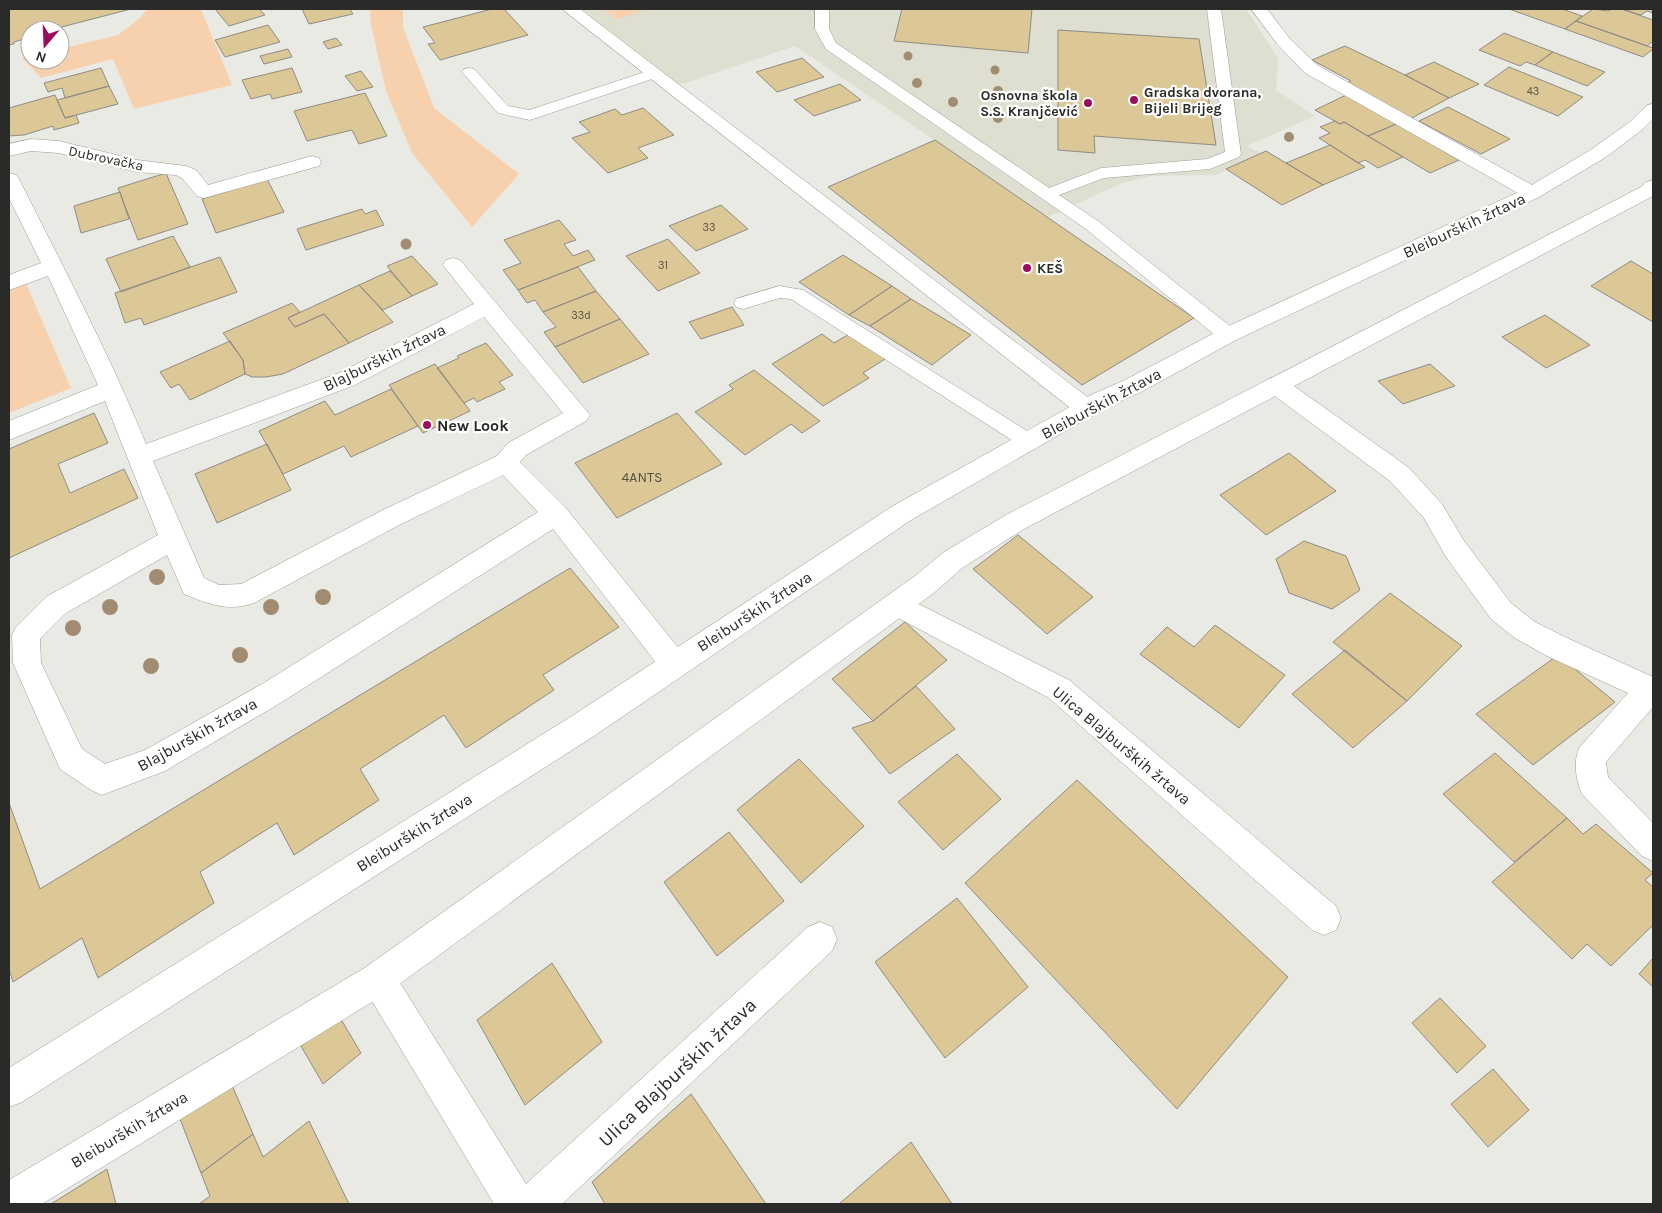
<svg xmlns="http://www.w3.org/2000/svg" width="1662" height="1213" font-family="Karla,sans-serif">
<rect width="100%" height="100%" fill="#eaeae4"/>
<!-- built -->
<path fill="#dedfd1" d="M 581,9 L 1246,9 L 1278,58 L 1276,90 L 1315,116 L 1247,146 L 1260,153 L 1216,175 L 1151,176 L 1122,183 L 1048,217 L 795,46 L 679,85 Z"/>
<!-- green -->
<path fill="#f7d1ae" d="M 147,9 L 201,9 L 232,85 L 134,109 L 113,59 L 41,78 L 22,58 L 30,56 L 30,60 L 60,60 L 60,49 L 118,35 L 140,18 Z
M 370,9 L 403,9 L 403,27 L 434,108 L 519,174 L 472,227 L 412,153 L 386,91 L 371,25 Z
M 603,9 L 649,9 L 616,19 Z
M 26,283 L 71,388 L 9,413 L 9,289 Z"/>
<!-- building -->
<path fill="#dcc897" stroke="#8d8b85" d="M 9,9 L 131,9 L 50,30 L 30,30 L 30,35 L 26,36 L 27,38 L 14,42 L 14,44 L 9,45 Z
M 215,9 L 259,9 L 265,15 L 229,26 Z
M 302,9 L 350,9 L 353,14 L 309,24 Z
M 492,9 L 504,9 L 528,35 L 440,60 L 428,44 L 435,43 L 423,27 Z
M 902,9 L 1032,9 L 1028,53 L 894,41 Z
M 1509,9 L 1562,9 L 1582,16 L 1565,29 Z
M 1593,9 L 1608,11 L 1612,9 L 1622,9 L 1653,20 L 1653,41 L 1647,46 L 1576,21 Z
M 1653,9 L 1653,13 L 1647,11 L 1641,15 L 1624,10 Z
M 1576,21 L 1653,48 L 1653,49 L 1643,57 L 1565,29 Z
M 268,25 L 280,42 L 225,57 L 215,40 Z
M 1058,30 L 1199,39 L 1216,145 L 1094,136 L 1095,153 L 1058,150 Z
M 1504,33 L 1553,52 L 1535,65 L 1526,62 L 1520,66 L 1479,50 Z
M 336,38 L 342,45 L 328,49 L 323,42 Z
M 1345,46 L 1405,75 L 1449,98 L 1410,119 L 1344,84 L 1351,81 L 1312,60 Z
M 288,49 L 292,57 L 264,64 L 260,56 Z
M 1553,52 L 1605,72 L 1587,86 L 1535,65 Z
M 802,58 L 824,77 L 777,92 L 756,72 Z
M 1434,62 L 1479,84 L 1449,98 L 1405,75 Z
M 1509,67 L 1583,97 L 1558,116 L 1484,85 Z
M 101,68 L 109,86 L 65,98 L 62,88 L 48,92 L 44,83 Z
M 292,68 L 302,92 L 272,99 L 270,94 L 251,99 L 242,80 Z
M 361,71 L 373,87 L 357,91 L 345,76 Z
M 840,84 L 861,100 L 814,116 L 794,100 Z
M 109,86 L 118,104 L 65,118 L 57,100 Z
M 365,93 L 387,136 L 359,144 L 352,130 L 307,141 L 294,111 Z
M 55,95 L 65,118 L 76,115 L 79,123 L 54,130 L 53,126 L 24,135 L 9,136 L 9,108 Z
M 1346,95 L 1401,122 L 1368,136 L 1344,122 L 1340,124 L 1315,110 Z
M 1448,107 L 1510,139 L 1481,154 L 1419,121 Z
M 643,108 L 674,135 L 638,148 L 648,158 L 608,173 L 572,138 L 590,132 L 579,122 L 615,109 L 622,115 Z
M 1335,121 L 1340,124 L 1344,122 L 1403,157 L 1378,168 L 1365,160 L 1358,163 L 1319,138 L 1330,133 L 1320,127 Z
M 1401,122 L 1433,145 L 1459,160 L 1430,173 L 1368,136 Z
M 935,140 L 1194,318 L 1082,385 L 828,187 Z
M 1330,145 L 1365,167 L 1323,185 L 1286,163 Z
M 1266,151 L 1286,163 L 1323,185 L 1282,205 L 1226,169 Z
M 166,173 L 188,224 L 138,240 L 118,188 Z
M 267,179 L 284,212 L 216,233 L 202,199 Z
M 120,192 L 129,219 L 81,233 L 74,206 Z
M 721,205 L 748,229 L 696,251 L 669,226 Z
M 362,209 L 365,214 L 376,210 L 384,225 L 306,250 L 297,229 Z
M 559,220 L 576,240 L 564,244 L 573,256 L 588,250 L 595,260 L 518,290 L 503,270 L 521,263 L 504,240 Z
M 173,236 L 190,267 L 121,292 L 106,259 Z
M 668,239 L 700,273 L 658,291 L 626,256 Z
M 843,255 L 892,286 L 849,315 L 799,282 Z
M 412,256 L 438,284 L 412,296 L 387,266 Z
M 220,257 L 237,292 L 144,325 L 141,318 L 125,323 L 115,293 Z
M 1631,261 L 1653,274 L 1653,322 L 1591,286 Z
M 578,267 L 596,291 L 543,312 L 535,300 L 527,303 L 518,290 Z
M 390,271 L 412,296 L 383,310 L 359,285 Z
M 359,285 L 393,322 L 349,343 L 324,314 L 295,327 L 288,318 Z
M 892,286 L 911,299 L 870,326 L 849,315 Z
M 596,291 L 620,319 L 555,347 L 544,332 L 556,327 L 543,312 Z
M 911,299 L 971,335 L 932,365 L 870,326 Z
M 292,303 L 300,312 L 288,318 L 295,327 L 324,314 L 349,343 L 283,374 L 266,377 L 252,377 L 245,374 L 243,360 L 223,333 Z
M 732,307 L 744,325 L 701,339 L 689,322 Z
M 1545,315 L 1590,345 L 1546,368 L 1502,337 Z
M 620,319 L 649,354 L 583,383 L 555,347 Z
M 851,333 L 885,359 L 863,373 L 869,378 L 823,406 L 772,364 L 822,334 L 834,343 Z
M 230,341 L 243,360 L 245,374 L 190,400 L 179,384 L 171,388 L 160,372 Z
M 486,343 L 513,375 L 499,382 L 505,389 L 477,402 L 474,398 L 464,403 L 437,368 L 459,358 L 457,356 Z
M 435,364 L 470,411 L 423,433 L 389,385 Z
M 1430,364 L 1455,386 L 1403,404 L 1378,381 Z
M 754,370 L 820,421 L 802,433 L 791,424 L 745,455 L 695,412 L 733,389 L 729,385 Z
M 391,389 L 418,426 L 351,457 L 344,446 L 283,474 L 259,431 L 325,401 L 335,415 Z
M 94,413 L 108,443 L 58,464 L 70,493 L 124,469 L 138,498 L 9,558 L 9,449 Z
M 677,413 L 722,464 L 617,518 L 575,463 Z
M 267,444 L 291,490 L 217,523 L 195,474 Z
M 1289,453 L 1336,491 L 1266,535 L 1220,495 Z
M 1018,535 L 1093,597 L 1047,634 L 973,569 Z
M 1304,541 L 1346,556 L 1360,590 L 1332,609 L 1289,593 L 1276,559 Z
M 570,568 L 619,627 L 543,675 L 554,690 L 466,748 L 444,715 L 360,769 L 379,800 L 294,855 L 277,823 L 200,872 L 214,903 L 98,978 L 82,938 L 13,982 L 9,969 L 9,803 L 40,889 Z
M 1390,593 L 1462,646 L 1407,701 L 1333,642 Z
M 905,622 L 947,660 L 873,721 L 832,679 Z
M 1215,625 L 1285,675 L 1239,728 L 1140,654 L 1167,627 L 1194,647 Z
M 1345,650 L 1407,701 L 1353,748 L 1292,694 Z
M 1558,655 L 1615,702 L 1533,765 L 1476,714 Z
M 916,686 L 955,729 L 890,774 L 852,728 L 873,721 Z
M 1495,753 L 1567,818 L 1514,862 L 1443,794 Z
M 957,754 L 1001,799 L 943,850 L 898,802 Z
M 799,759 L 864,826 L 801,883 L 737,810 Z
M 1077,780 L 1288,977 L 1177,1109 L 965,883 Z
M 1567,818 L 1583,834 L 1596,824 L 1653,873 L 1645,880 L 1653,887 L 1653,925 L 1611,966 L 1587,944 L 1572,959 L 1492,882 Z
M 729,832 L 784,901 L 717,956 L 664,882 Z
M 957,898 L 1028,987 L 945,1058 L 875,962 Z
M 1653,958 L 1653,987 L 1639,974 Z
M 552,963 L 602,1042 L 525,1105 L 477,1020 Z
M 1440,998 L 1486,1046 L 1457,1073 L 1412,1023 Z
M 339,1016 L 361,1053 L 323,1084 L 301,1046 Z
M 1493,1069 L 1529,1110 L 1488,1147 L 1451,1104 Z
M 231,1083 L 253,1134 L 201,1173 L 180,1119 Z
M 691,1094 L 766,1204 L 605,1204 L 592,1182 Z
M 309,1121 L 349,1204 L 199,1204 L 210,1196 L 201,1173 L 253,1134 L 263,1157 Z
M 911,1142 L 952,1204 L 839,1204 Z
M 107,1169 L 116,1204 L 51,1204 Z"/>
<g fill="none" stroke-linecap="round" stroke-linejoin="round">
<!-- service casing -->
<g stroke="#9c9c96" stroke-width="1">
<path id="service" d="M 815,9 L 829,9 L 829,29 L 836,43 L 1049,188 L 1101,168 L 1207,159 L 1225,152 L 1207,9 L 1221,9 L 1241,154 L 1239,157 L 1210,169 L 1104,178 L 1059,195 L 1098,221 L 1235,330 L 1238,335 L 1235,340 L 1228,341 L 1221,340 L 1086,229 L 826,49 L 815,29 Z
M 469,68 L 474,69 L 508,106 L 529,110 L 648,71 L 658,71 L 660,74 L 658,77 L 530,120 L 498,113 L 462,72 L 464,69 Z
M 779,286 L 803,290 L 1035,436 L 1038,441 L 1035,446 L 1028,449 L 1021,446 L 791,299 L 780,298 L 743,309 L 736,307 L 734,303 L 736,299 Z"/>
</g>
<!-- minor casing -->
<g stroke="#9c9c96" stroke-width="1">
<path id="minor" d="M 562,9 L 580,9 L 1094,402 L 1098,408 L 1094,414 L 1086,417 L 1078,414 Z
M 1251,9 L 1267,9 L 1290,39 L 1317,65 L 1539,189 L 1542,193 L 1539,197 L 1532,199 L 1525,197 L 1305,73 L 1278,45 Z
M 31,139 L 59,141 L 137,160 L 186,166 L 196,170 L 208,185 L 312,156 L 319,158 L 321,162 L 319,166 L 204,198 L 197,196 L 182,178 L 176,175 L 137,172 L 59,153 L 31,151 L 9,156 L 9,144 Z
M 9,173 L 16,175 L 19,179 C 63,267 109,353 146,444 L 339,373 L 474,304 L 443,265 L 446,260 L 453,258 L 460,260 L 590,415 L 586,421 L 526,455 L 520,462 L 565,507 L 684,655 L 688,664 L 684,673 L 674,676 L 664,673 L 553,529 L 282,702 L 165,771 L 102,795 L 91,790 L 60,769 L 13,663 L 12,635 L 16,627 L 46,597 L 158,535 L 105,401 L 9,440 L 9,421 L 98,385 L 48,276 L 9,290 L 9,275 L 41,263 L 9,198 ZM 484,317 L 563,413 L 508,443 L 497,456 L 383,510 L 241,584 L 219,585 L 204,578 L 153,461 L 355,385 ZM 503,475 L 538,512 L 262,684 L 145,750 L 105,764 L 82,749 L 41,663 L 40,639 L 66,613 L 167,555 L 184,594 C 209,604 227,612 254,603 L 401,524 Z
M 1276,377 L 1284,379 L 1408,467 L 1442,504 L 1464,541 L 1511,603 L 1535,622 L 1567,638 L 1653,677 L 1653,707 L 1606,762 L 1608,777 L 1653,823 L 1653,861 L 1642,856 L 1582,794 C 1576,780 1573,763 1579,748 L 1628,693 L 1547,656 L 1515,638 L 1491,619 L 1446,557 L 1424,518 L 1390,481 L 1268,391 L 1264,385 L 1268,379 Z
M 897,593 L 1069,680 L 1336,906 L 1341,918 L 1336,930 L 1324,935 L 1312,930 L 1049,698 L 887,612 L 883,604 L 887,596 Z
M 820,922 L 832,927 L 837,939 L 832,951 L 562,1204 L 494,1204 L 366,991 L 361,979 L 366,967 L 378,962 L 390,967 L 526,1184 L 808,927 Z"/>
</g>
<!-- tertiary casing -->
<g stroke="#9c9c96" stroke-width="1">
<path id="tertiary" d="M 1653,104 L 1653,119 L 1643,129 L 1606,157 L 1539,197 L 1236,340 L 1141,392 L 1109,406 L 911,520 L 594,736 L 22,1102 L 9,1107 L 9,1068 L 572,716 L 893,506 L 1093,394 L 1125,380 L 1220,330 L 1525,189 L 1592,149 L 1631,121 L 1647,105 Z
M 1653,180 L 1653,196 L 1024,529 L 962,568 L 935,592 L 390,991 L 42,1204 L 9,1204 L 9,1180 L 366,967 L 915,576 L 944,552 L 1006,515 L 1641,187 L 1646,182 Z"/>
</g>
<!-- service -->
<use href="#service" fill="#fff" fill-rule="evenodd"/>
<!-- minor -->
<use href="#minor" fill="#fff" fill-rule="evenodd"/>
<!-- tertiary -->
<use href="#tertiary" fill="#fff" fill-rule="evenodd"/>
</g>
<!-- trees -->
<g fill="#a18c72">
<circle cx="908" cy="56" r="4.5"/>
<circle cx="995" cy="70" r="4.5"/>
<circle cx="917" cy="83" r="5"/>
<circle cx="998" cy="91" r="5"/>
<circle cx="953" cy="102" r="5"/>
<circle cx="998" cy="118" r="5"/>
<circle cx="1289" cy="137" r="5"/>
<circle cx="406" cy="244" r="5.5"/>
<circle cx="157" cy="577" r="8"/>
<circle cx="323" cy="597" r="8"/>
<circle cx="110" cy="607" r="8"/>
<circle cx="271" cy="607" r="8"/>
<circle cx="73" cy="628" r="8"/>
<circle cx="240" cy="655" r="8"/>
<circle cx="151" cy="666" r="8"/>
</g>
<!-- markers -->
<g fill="#9b0c5c" stroke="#fffffe" stroke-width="2">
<circle cx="1134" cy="100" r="5"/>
<circle cx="1088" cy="103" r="5"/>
<circle cx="1027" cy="268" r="5"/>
<circle cx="427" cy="425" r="5"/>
</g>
<g text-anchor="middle" stroke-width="4.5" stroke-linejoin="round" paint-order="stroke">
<!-- far-number labels -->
<g font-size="11" fill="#565244">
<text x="1533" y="95">43</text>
<text x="709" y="231">33</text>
<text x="663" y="269">31</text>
<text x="581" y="319">33d</text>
</g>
<!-- far-poi labels -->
<g font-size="14" font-weight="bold" fill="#2a2b28" stroke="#fffffe" text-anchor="start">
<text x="1144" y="97">Gradska dvorana,<tspan x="1144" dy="16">Bijeli Brijeg</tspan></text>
<text x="1078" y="100" text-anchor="end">Osnovna škola<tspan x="1078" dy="16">S.S. Kranjčević</tspan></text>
<text x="1037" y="273">KEŠ</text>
</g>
<!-- far-street labels -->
<g font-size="14" fill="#2a2b28" stroke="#fffffe">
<text transform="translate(106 158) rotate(12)" y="5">Dubrovačka</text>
</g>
<!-- number labels -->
<g font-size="14" fill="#565244">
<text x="642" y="482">4ANTS</text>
</g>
<!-- street labels -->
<g font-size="16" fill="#2a2b28" stroke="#fffffe">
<text transform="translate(1464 225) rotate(-25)" y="6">Bleiburških žrtava</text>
<text transform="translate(384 357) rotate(-26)" y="6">Blajburških žrtava</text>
<text transform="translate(1101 403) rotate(-28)" y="6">Bleiburških žrtava</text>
<text transform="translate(754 611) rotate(-33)" y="6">Bleiburških žrtava</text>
<text transform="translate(197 734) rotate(-29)" y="6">Blajburških žrtava</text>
<text transform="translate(1122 745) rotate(40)" y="6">Ulica Blajburških žrtava</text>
<text transform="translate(414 832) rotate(-32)" y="6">Bleiburških žrtava</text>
<text transform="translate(129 1129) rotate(-31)" y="6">Bleiburških žrtava</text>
</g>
<!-- poi labels -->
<g font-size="16" font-weight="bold" fill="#2a2b28" stroke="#fffffe" text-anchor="start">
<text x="437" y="431">New Look</text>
</g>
<!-- near-street labels -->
<g font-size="19" fill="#2a2b28" stroke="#fffffe">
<text transform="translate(677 1072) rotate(-43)" y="7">Ulica Blajburških žrtava</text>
</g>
</g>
<!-- border -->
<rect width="1662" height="1213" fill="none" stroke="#2a2b28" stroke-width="20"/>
<!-- north arrow -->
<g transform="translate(45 45) rotate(199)"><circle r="24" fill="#fffffe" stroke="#aaaaa8"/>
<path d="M0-4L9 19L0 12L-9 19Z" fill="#9b0c5c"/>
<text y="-8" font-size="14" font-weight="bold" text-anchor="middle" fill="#2a2b28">N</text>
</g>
</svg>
